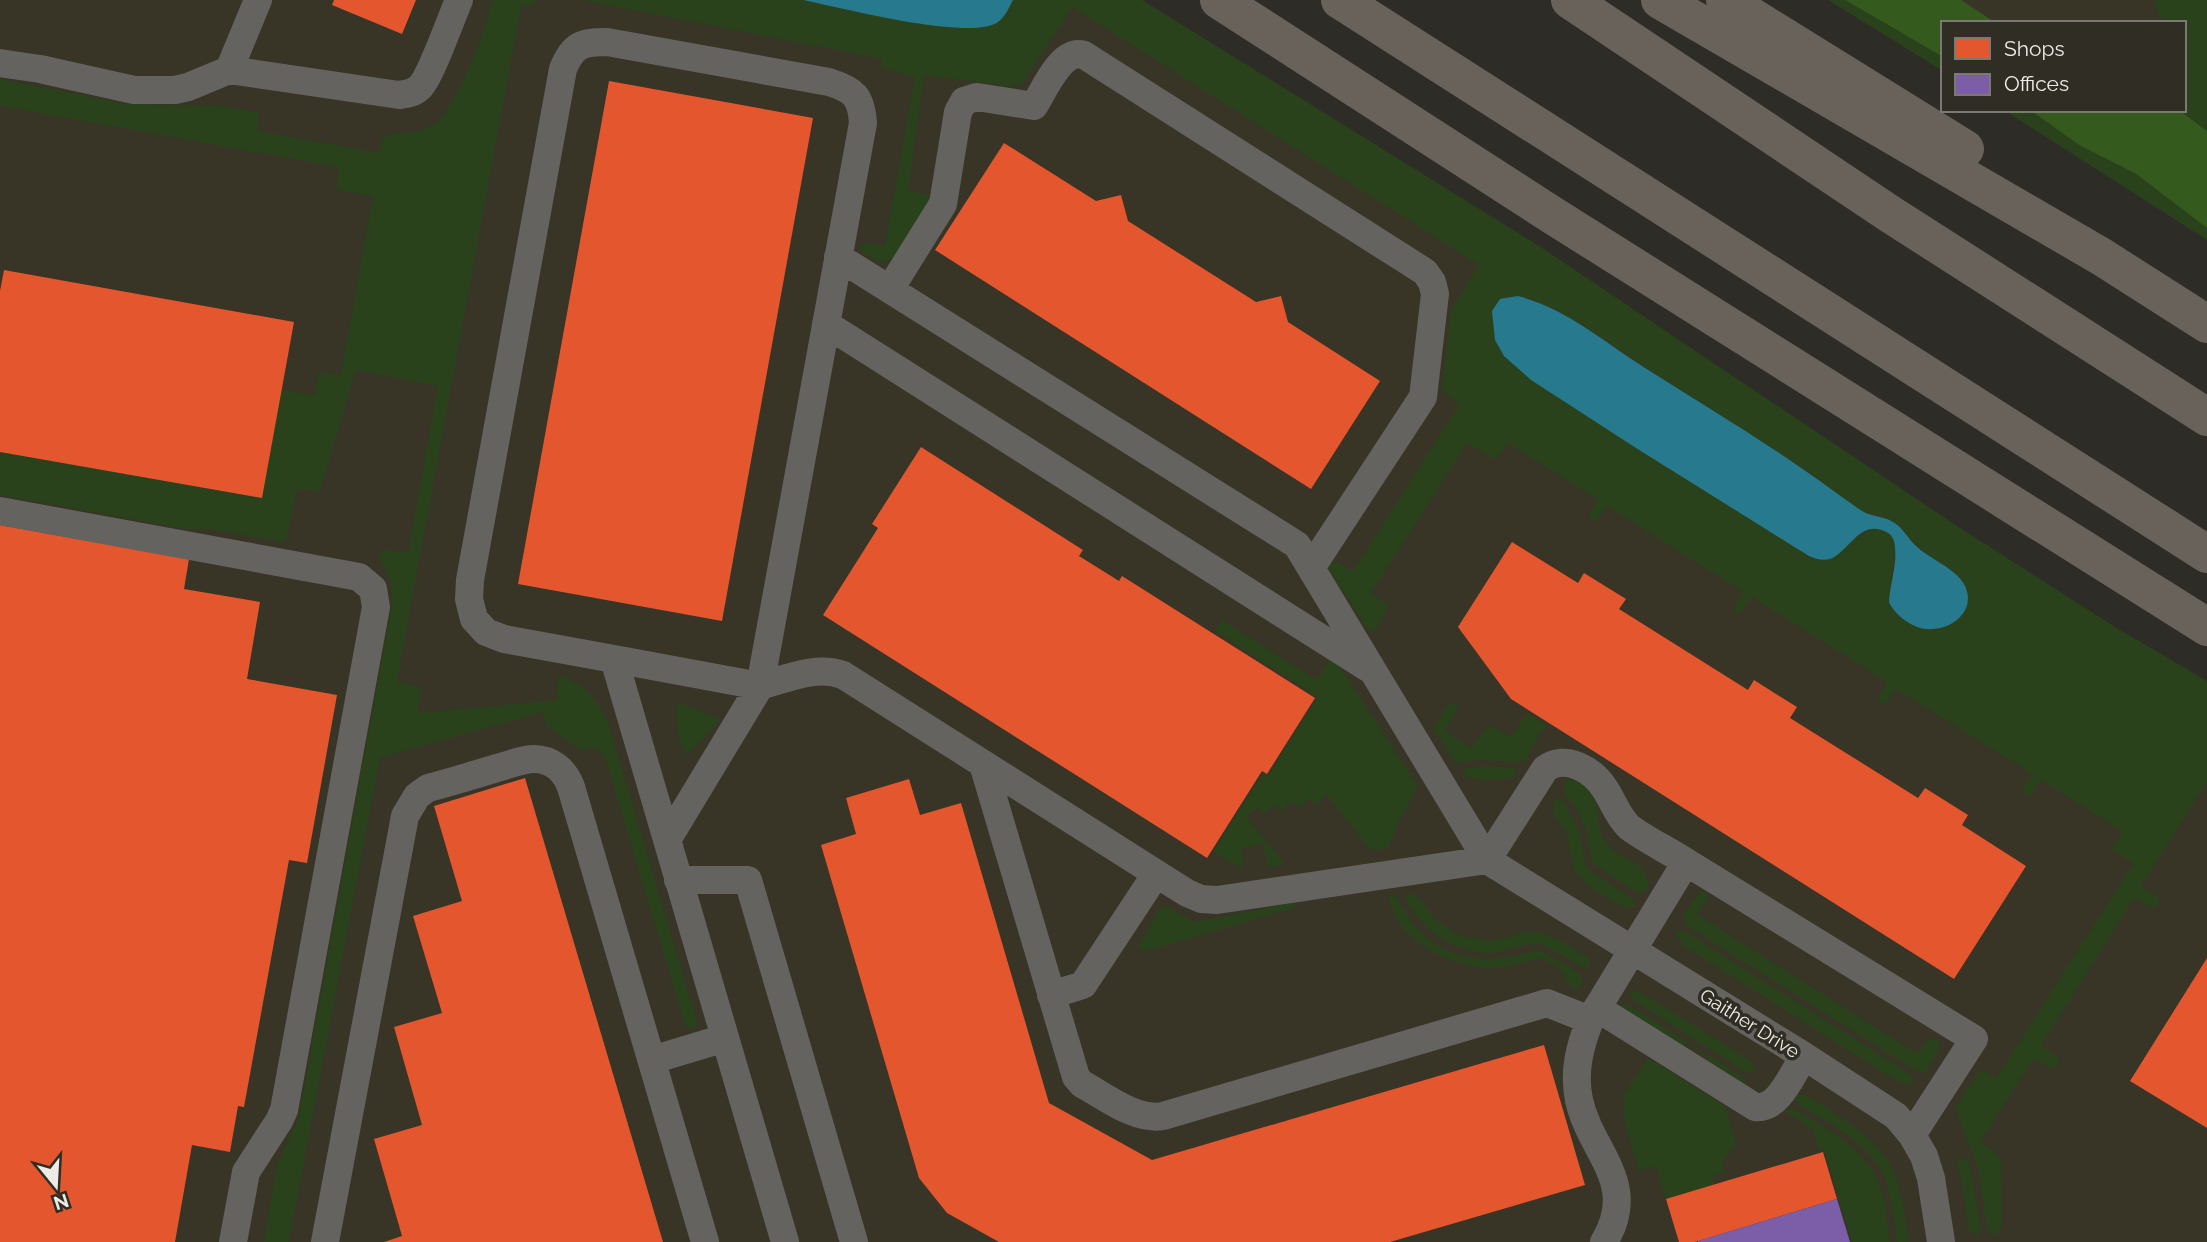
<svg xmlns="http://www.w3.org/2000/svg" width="2207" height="1242" font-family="Raleway,sans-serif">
<rect width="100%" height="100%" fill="#2d2c27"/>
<!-- built -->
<path fill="#383426" d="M 0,0 L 669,0 L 1009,66 L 1050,0 L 1128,0 L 2207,692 L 2207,1242 L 0,1242 Z
M 1943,0 L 2207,0 L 2184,23 L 1984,23 Z"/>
<!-- green -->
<path fill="#2a421c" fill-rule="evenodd" d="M 491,0 L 539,0 L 531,5 L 521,7 L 397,682 L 421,687 L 418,713 L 557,700 L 558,676 C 582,682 599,699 608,723 L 697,1022 L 695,1027 L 691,1028 L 685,1025 L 606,761 L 600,750 L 594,748 L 581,750 L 546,726 L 543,712 L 380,758 L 289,1242 L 264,1242 L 277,1165 L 299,1117 L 392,604 L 391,583 L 378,554 L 386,550 L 408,553 L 438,386 L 356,370 L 320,492 L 297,489 L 287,539 L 283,542 L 209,529 L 186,529 L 0,495 L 0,452 L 261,498 L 281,390 L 315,395 L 319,372 L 341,375 L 373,196 L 339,190 L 336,186 L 339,167 L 0,106 L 0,79 L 127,104 L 218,106 L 259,112 L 258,131 L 379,153 L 384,136 C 401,131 420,135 436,123 C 454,110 491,22 491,0 Z
M 582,0 L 803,0 L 953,28 L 986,27 L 1007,12 L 1013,0 L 1142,0 L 1539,246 L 1954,524 L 2115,627 L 2207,681 L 2207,782 L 2141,886 L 2158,897 L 2160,904 L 2153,908 L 2134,898 L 2041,1046 L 2058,1057 L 2058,1065 L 2052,1069 L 2033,1059 L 1980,1142 L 1996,1153 L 2001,1160 L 2002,1227 L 1994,1236 L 1987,1230 L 1978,1169 L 1955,1108 L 1979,1071 L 1985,1071 L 1996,1078 L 2133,864 L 2112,849 L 2122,831 L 2041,780 L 2031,794 L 2024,795 L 2022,790 L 2032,774 L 1896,689 L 1887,702 L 1880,704 L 1878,697 L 1887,682 L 1752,597 L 1741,612 L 1735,612 L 1734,606 L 1743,592 L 1607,506 L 1597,520 L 1592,521 L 1589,514 L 1598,500 L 1508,443 L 1499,456 L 1494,459 L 1467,443 L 1371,593 L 1386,604 L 1388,608 L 1375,631 L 1368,630 L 1329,569 L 1329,566 L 1335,561 L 1353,571 L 1459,405 L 1442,390 L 1451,310 L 1479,265 L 1072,7 L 1022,84 L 1010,86 L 924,75 L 908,191 L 927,194 L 931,199 L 894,258 L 882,263 L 863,253 L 860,247 L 867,243 L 885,246 L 915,77 L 881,68 L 882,59 ZM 1518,296 L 1537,301 L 1586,327 L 1637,362 L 1808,472 L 1862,512 L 1884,517 L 1935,561 L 1955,572 L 1942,626 C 1920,630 1909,624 1893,610 L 1891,577 L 1896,549 L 1894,540 L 1889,533 L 1881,529 L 1870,529 L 1852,540 L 1841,550 L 1809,556 L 1531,380 Z
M 1828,0 L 1845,0 L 1943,57 L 1943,71 Z
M 2154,0 L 2207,0 L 2207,131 L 2179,110 L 2184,110 L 2184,23 L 2172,23 L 2160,17 Z
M 2004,110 L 2030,110 L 2079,145 L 2136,174 L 2207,228 L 2207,240 Z
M 1222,620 L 1316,680 L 1328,662 L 1336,661 L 1418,786 L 1399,821 L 1389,848 L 1375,850 L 1369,848 L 1327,795 L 1316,805 L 1310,798 L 1298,808 L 1292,801 L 1281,811 L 1275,804 L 1264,814 L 1258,807 L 1246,817 L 1284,863 L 1283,865 L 1268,867 L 1263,844 L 1241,848 L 1244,869 L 1213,852 L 1263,774 L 1268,776 L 1318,697 L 1215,631 Z
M 680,703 L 719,719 L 717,724 L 687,755 C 678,747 676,717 677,705 Z
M 1454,703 L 1458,709 L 1445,731 L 1471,748 L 1488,726 L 1494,727 L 1511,737 L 1527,713 L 1546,725 L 1530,750 L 1527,760 L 1517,762 L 1480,760 L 1455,763 L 1434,728 L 1447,705 Z
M 1489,766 L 1514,768 L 1516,776 C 1504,781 1473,782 1463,774 L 1466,768 Z
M 1572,777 C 1609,795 1589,823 1609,846 C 1623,862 1653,862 1647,891 L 1637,893 L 1592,863 L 1586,830 L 1577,810 L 1565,794 L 1564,784 Z
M 1554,799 L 1561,799 L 1569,810 L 1579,831 L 1586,866 L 1594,874 L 1633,899 L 1635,907 L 1623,907 L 1588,886 L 1577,875 L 1573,867 L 1567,834 L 1553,813 Z
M 1700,891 L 1705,892 L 1708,897 L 1698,915 L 1917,1054 L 1929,1039 L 1938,1040 L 1940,1049 L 1925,1072 L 1916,1071 L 1687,926 L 1683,916 Z
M 1407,892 L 1417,896 L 1437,921 L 1462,936 L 1494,941 L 1525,932 L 1538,932 L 1562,941 L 1585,956 L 1590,960 L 1590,967 L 1583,968 L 1542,944 C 1527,942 1514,950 1499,952 C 1458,957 1423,933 1405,898 Z
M 1393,893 C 1402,904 1408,918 1418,929 C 1451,964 1493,964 1536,950 L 1542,951 L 1580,974 L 1583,981 L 1578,989 L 1573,989 L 1559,968 L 1544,959 C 1527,959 1512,967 1495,968 C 1455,969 1394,942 1389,896 Z
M 1292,903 L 1295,904 L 1294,908 L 1150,950 L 1143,951 L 1138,947 L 1160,908 L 1166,906 L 1195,922 Z
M 1684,931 L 1899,1067 L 1912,1076 L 1912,1083 L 1906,1084 L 1895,1080 L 1682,945 L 1675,932 Z
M 1637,990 L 1751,1061 L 1755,1071 L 1747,1073 L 1633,1000 L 1629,992 Z
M 1621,1005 L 1629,1005 L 1744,1078 L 1747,1086 L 1707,1062 L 1708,1057 L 1687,1044 L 1682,1045 L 1662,1032 L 1658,1036 L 1620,1009 Z
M 1648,1058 L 1725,1106 L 1736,1145 L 1722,1163 L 1724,1172 L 1712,1176 L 1715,1185 L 1666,1199 L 1656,1166 L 1639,1171 L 1625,1123 L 1623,1096 Z
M 1799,1094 C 1812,1095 1825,1107 1837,1115 C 1896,1153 1900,1176 1909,1242 L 1897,1242 C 1894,1222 1892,1201 1886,1182 C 1873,1143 1829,1124 1797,1104 L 1795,1096 Z
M 1794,1109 C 1824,1128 1866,1147 1879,1183 C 1886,1201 1887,1223 1890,1242 L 1852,1242 L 1824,1150 L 1819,1151 L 1813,1130 L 1784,1111 Z
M 1968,1158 L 1981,1230 L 1977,1237 L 1968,1229 L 1962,1183 L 1956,1162 Z"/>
<!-- forest -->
<path fill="#345a1d" d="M 1845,0 L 1961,0 L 1996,23 L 1943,23 L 1943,57 Z
M 2030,110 L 2179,110 L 2207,131 L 2207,228 L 2136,174 L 2079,145 Z"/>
<!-- water -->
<path fill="#27798e" d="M 803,0 L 1013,0 C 1009,8 1005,17 998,22 C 971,42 839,7 803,0 Z
M 1518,296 C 1565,308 1602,340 1642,366 C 1697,401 1754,435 1807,472 C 1825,484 1841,497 1859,509 C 1869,517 1882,515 1893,522 C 1902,527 1907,537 1915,545 C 1929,559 1954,567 1964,584 C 1978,610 1952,631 1926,629 C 1912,628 1894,614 1889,602 C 1890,584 1897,565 1895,548 C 1895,540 1892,534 1884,531 C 1859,520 1849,552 1830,559 C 1822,561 1816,559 1809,556 L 1636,448 L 1531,380 L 1504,356 L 1495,340 L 1492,311 L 1500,299 Z"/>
<!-- shops -->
<path fill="#e4572e" d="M 334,0 L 416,0 L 402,34 L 332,5 Z
M 609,81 L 813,118 L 722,621 L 518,584 Z
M 1004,143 L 1096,201 L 1121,195 L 1128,221 L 1256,302 L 1281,296 L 1288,322 L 1380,381 L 1311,489 L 935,250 Z
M 4,270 L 294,322 L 262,498 L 0,452 L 0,291 Z
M 921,447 L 1083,550 L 1079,556 L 1119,581 L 1122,576 L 1315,698 L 1267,774 L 1262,771 L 1207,858 L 823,615 L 878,528 L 872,524 Z
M 0,525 L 189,559 L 184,589 L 260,602 L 247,679 L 337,695 L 307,863 L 289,860 L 244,1107 L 238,1106 L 230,1152 L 192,1145 L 175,1242 L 0,1242 Z
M 1512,542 L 1578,583 L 1584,573 L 1626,599 L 1619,609 L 1748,690 L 1754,680 L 1776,694 L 1797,707 L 1790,718 L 1918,798 L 1925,788 L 1968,815 L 1962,825 L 2026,866 L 1954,979 L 1511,699 L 1458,627 Z
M 525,778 L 663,1242 L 384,1242 L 402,1236 L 374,1139 L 422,1125 L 394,1027 L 442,1013 L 413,916 L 462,901 L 434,806 Z
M 909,779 L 920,815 L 961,803 L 1049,1103 L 1152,1160 L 1544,1045 L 1585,1185 L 1390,1242 L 999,1242 L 947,1213 L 919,1178 L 821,845 L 856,834 L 846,798 Z
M 2207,958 L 2207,1128 L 2130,1081 Z
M 1823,1152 L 1837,1199 L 1695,1242 L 1679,1242 L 1666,1199 Z"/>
<!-- offices -->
<path fill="#7b5ea7" d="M 1837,1199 L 1850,1242 L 1698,1242 L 1698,1241 Z"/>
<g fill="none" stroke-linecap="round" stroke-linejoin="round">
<!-- minor -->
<path stroke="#64635f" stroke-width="28" d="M 0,63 L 40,69 L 134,90 L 175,90 L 188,87 L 229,70 L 399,95 C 407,94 414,93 420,87 C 431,76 451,18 459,0
M 229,70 L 258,0
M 838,257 L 1297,545 L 1487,860 L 1804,1056 L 1896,1116 L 1912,1135 L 1924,1156 L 1931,1178 L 1941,1242
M 890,289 L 943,204 L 958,112 L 964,101 L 977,97 L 1034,106 C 1045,89 1061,48 1084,55 L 1425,272 L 1432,282 L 1435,294 L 1423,397 L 1311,568
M 826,324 L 1368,668
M 0,511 L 359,577 L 373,589 L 376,607 L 284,1110 L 279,1121 L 246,1172 L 233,1242
M 614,659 L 504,639 L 486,632 L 474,619 L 469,599 L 470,580 L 563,69 C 573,45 581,42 607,42 L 829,82 C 854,90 861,96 863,123 L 760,686 C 786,679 816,665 843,675 L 1187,893 L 1201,899 L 1217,900 L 1487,860 L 1545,769 C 1565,753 1593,770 1605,789 C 1613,801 1618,817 1629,827 C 1646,840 1668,850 1686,862
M 983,764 L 1076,1077 L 1082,1084 C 1105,1096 1135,1121 1163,1116 L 1547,1003 L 1590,1020
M 667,840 L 760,686 L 614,659 L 785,1242
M 678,880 L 748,880 L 854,1242
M 1051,995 L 1083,985 L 1156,874
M 1597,1008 L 1755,1107 C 1779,1110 1792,1074 1804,1056
M 652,1060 L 725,1038
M 325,1242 L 405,816 L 417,796 L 428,788 C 451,782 474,775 497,768 C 509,765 522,759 534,759 C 552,759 565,771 571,787 L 705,1242
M 1604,1242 C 1640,1183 1590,1152 1579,1100 C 1573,1071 1580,1046 1590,1020 L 1686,862 L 1974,1039 L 1912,1135"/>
<!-- highway -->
<path stroke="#69625b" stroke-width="38" d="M 1219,0 L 1552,215 L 2207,627
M 1340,0 L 2207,554
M 1570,0 L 1890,214 L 2207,417
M 1660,0 L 2102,257 L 2207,324
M 1725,0 L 1965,149"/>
</g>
<g text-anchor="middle" stroke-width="7" stroke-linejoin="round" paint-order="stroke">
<!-- street labels -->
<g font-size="19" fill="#ecebe5" stroke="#302d24">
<text transform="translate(1750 1023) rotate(32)" y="7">Gaither Drive</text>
</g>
</g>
<!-- legend -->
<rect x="1941" y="21" width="245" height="91" fill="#302d24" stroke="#7b7971" stroke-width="2"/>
<rect x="1955" y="38" width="35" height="21" fill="#e4572e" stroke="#7b7971" stroke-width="2"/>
<text x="2004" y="56" font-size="21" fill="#ecebe5">Shops</text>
<rect x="1955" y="74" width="35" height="21" fill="#7b5ea7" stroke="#7b7971" stroke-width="2"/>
<text x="2004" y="91" font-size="21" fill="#ecebe5">Offices</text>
<!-- north arrow -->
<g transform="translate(56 1186) rotate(162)" stroke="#302d24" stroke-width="5" paint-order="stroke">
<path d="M0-5L12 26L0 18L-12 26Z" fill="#ecebe5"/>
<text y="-10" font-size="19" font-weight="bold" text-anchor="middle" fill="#ecebe5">N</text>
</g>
</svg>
